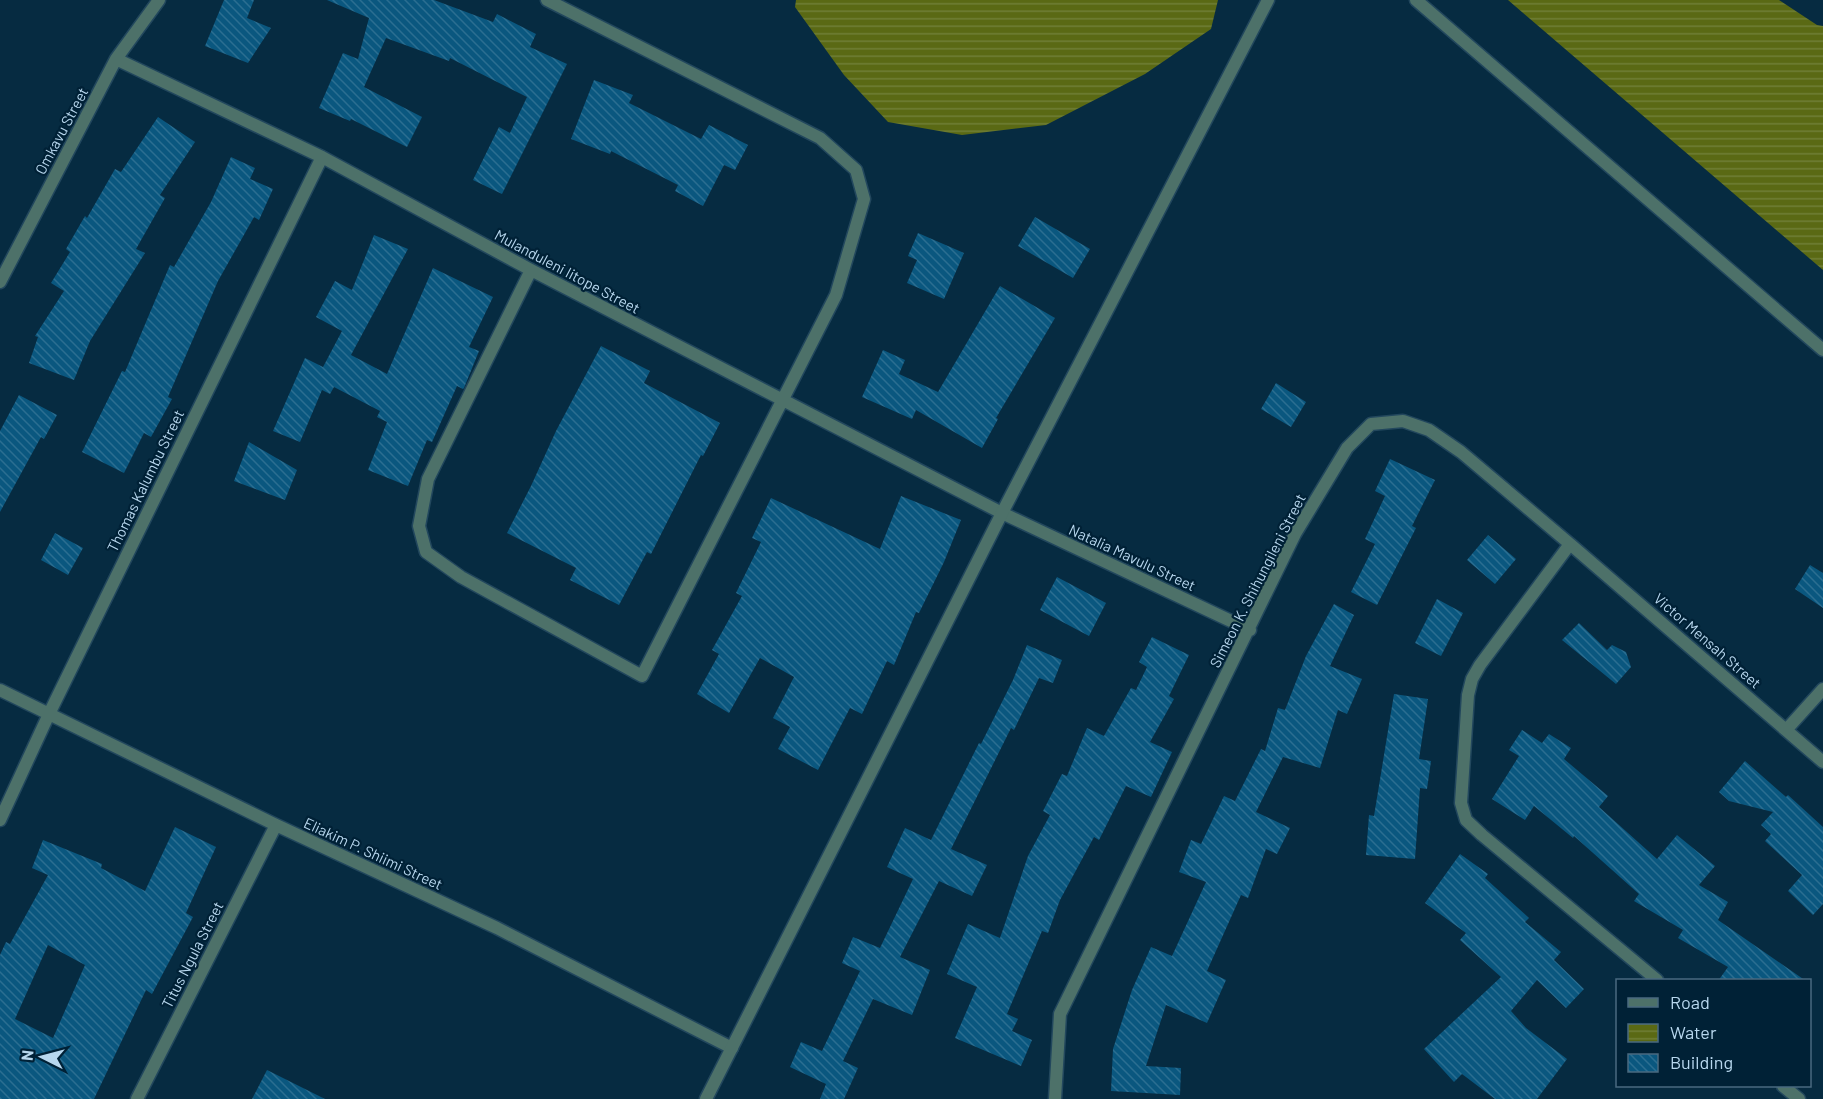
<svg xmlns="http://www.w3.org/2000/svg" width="1823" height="1099" font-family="Barlow,sans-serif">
<defs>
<pattern id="water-rules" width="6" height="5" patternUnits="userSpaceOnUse" patternTransform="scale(1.5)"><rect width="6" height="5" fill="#5a6914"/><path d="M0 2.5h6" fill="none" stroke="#6f7e36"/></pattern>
<pattern id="building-back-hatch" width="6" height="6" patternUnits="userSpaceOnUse" patternTransform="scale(1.5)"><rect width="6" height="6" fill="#0a577f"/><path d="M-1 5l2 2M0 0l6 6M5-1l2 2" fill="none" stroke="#2b6e91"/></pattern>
</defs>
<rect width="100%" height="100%" fill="#062b41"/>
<!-- water -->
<path fill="url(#water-rules)" d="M 796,0 L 1218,0 L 1211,29 L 1145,74 L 1046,125 L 962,135 L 888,122 L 844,75 L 795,7 Z
M 1508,0 L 1779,0 L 1817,25 L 1823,26 L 1823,270 Z"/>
<!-- building -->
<path fill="url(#building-back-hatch)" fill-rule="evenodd" d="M 224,0 L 254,0 L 247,18 L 271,28 L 248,63 L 205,46 Z
M 327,0 L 434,0 L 493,22 L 497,14 L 536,34 L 530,47 L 567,64 L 502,194 L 473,180 L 499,127 L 510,133 L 527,97 L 450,58 L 449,61 L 386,38 L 364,87 L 422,117 L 407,147 L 351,119 L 350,121 L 319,108 L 343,53 L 358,59 L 369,18 Z
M 594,80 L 633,95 L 629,103 L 701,139 L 709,125 L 748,145 L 735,170 L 724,165 L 703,206 L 675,191 L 678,185 L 611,151 L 610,154 L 571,139 Z
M 158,117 L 195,142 L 160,195 L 165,198 L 136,249 L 145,253 L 90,341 L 74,380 L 29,363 L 38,337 L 35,336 L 64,291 L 51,283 L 70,252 L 66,249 L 85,216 L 87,218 L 115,169 L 121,172 Z
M 231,157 L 255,168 L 250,179 L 273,189 L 259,220 L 254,217 L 218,281 L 168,397 L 172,399 L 151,437 L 144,433 L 124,473 L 82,452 L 122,371 L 125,372 L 170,265 L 174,267 L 211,202 Z
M 1035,217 L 1090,249 L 1073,278 L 1018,246 Z
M 918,233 L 964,253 L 944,299 L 907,283 L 917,260 L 908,256 Z
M 374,235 L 408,249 L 351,355 L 387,374 L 433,268 L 493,297 L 469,347 L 479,351 L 464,388 L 463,389 L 457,386 L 432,442 L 427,440 L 408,486 L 368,470 L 387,422 L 377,417 L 380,411 L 334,387 L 330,394 L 322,390 L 300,442 L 273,431 L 305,358 L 323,367 L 342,331 L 316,317 L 335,281 L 352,290 Z
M 1000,286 L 1055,318 L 996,418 L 998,419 L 982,448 L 916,410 L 912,419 L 862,397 L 883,350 L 905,360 L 899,374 L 938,392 Z
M 601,346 L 650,371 L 644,383 L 720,423 L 703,456 L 701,455 L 651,554 L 647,552 L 619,605 L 570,580 L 576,568 L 507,533 L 531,486 L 556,431 Z
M 1276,383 L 1306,402 L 1291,427 L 1261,409 Z
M 19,395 L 57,415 L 44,439 L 41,437 L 0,512 L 0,431 Z
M 249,442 L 297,470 L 285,500 L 234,481 Z
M 1390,459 L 1435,480 L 1412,526 L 1416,528 L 1377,605 L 1351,592 L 1375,544 L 1365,539 L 1385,496 L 1375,491 Z
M 901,496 L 961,520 L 944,562 L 919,613 L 916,612 L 894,665 L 887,661 L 862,714 L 850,708 L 818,770 L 778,749 L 790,727 L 773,718 L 794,677 L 760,658 L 729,713 L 697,694 L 719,654 L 712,650 L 742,596 L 736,593 L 761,542 L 752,538 L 771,498 L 880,549 Z
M 55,533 L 83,548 L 68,575 L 41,560 Z
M 1488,535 L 1516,559 L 1495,584 L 1467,560 Z
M 1810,565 L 1823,573 L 1823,608 L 1795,589 Z
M 1057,577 L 1106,603 L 1089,636 L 1040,610 Z
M 1437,599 L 1463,613 L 1441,656 L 1415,643 Z
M 1334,604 L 1354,615 L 1330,666 L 1362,679 L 1347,714 L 1338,710 L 1320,768 L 1283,757 L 1256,812 L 1290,828 L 1277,854 L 1266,849 L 1248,898 L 1241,895 L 1207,971 L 1226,980 L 1207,1023 L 1166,1005 L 1146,1066 L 1181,1068 L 1180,1095 L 1111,1091 L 1113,1049 L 1132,990 L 1151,947 L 1172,956 L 1206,882 L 1179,872 L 1191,840 L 1201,844 L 1224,796 L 1235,801 L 1261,749 L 1265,751 L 1278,708 L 1285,710 L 1306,656 Z
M 1579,623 L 1607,650 L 1612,645 L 1626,652 L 1631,667 L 1616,684 L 1562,640 Z
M 1152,637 L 1189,655 L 1169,696 L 1174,699 L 1150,742 L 1172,752 L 1151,797 L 1126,786 L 1099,840 L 1094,837 L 1060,900 L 1048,933 L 1042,931 L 1007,1014 L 1018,1019 L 1012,1031 L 1032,1040 L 1021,1066 L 955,1038 L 977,987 L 947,974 L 968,924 L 1000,938 L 1028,856 L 1050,815 L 1043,811 L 1062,774 L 1067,776 L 1087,728 L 1104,736 L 1131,688 L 1136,690 L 1147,667 L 1139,662 Z
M 1027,645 L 1062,660 L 1053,683 L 1039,678 L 1014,730 L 1011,728 L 951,849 L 987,865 L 972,896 L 939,881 L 900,957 L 930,970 L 912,1015 L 873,999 L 843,1061 L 858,1068 L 844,1099 L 820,1099 L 826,1084 L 790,1067 L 801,1042 L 822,1051 L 860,971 L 842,963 L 853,937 L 880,948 L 913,879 L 887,867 L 905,828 L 931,840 L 979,743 L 981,744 L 1013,680 Z
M 1394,694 L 1428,699 L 1419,759 L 1431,761 L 1427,789 L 1420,788 L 1415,859 L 1366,855 L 1369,815 L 1374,816 Z
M 1522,730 L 1542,743 L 1549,734 L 1571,748 L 1564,759 L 1608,796 L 1599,807 L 1657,859 L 1677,835 L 1715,866 L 1699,885 L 1728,902 L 1718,920 L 1806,981 L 1718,981 L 1728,967 L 1678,938 L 1683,930 L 1634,901 L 1639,894 L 1574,836 L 1573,838 L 1534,806 L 1525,820 L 1492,799 L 1519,756 L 1509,750 Z
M 1745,761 L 1786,797 L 1788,795 L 1823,827 L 1823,904 L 1813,915 L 1788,891 L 1802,875 L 1765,841 L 1771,834 L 1761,825 L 1773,812 L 1729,801 L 1719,792 Z
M 175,827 L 216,847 L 186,913 L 193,917 L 152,994 L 146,990 L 94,1099 L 0,1099 L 0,955 L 6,942 L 10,944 L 48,875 L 32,868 L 43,840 L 102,864 L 101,868 L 145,891 ZM 48,945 L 85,965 L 53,1038 L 15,1019 Z
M 1460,854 L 1488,874 L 1485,878 L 1529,918 L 1525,922 L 1561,952 L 1554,960 L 1584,989 L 1566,1008 L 1537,980 L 1511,1011 L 1526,1028 L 1567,1059 L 1537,1099 L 1495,1099 L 1462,1074 L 1454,1082 L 1424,1049 L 1501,977 L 1460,940 L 1466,933 L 1425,903 Z
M 267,1070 L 325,1099 L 252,1099 Z"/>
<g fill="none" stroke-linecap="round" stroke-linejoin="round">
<!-- minor casing -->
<g stroke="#22475d" stroke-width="15">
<path id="minor" d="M 1416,0 L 1823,350
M 116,59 L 322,157 L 531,270 L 1002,513 L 1250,630
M 531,270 L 428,479 L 419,526 L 426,552 L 461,577 L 642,676 L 836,295 L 864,199 L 856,170 L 820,138 L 547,0
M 0,282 L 116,59 L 159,0
M 1570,544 L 1823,762
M 0,690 L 276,825 L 497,928 L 732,1048
M 1787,729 L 1823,689
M 0,820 L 49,714 L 322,157
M 1783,1086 L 1799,1099
M 137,1099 L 276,825
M 1055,1099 L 1060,1014 L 1295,534 L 1347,448 L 1371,424 L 1403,421 L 1429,430 L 1461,452 L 1570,544 L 1480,665 L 1472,679 L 1468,695 L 1461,803 L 1466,820 L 1482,835 L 1657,980"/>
</g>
<!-- tertiary casing -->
<g stroke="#22475d" stroke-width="15">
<path id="tertiary" d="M 706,1099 L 1002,513 L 1268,0"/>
</g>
<!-- minor -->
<use href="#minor" stroke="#4d7169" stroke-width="12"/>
<!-- tertiary -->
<use href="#tertiary" stroke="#4d7169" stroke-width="12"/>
</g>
<g text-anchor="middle" stroke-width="4.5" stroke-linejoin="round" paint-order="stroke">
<!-- street labels -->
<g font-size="15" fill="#b7d7ee" stroke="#002136">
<text transform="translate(62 131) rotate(-62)" y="5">Omkavu Street</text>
<text transform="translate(567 272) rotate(28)" y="5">Mulanduleni Iitope Street</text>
<text transform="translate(146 481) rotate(-64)" y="5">Thomas Kalumbu Street</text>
<text transform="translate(1132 558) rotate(25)" y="5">Natalia Mavulu Street</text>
<text transform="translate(1258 581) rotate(-63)" y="5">Simeon K. Shihungileni Street</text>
<text transform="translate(1707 641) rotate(41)" y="5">Victor Mensah Street</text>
<text transform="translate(373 854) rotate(25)" y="5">Eliakim P. Shiimi Street</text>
<text transform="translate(193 955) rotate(-63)" y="5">Titus Ngula Street</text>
</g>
</g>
<!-- legend -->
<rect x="1616" y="979" width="195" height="108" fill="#002136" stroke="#496a80" stroke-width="1.5"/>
<rect x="1628" y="998" width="30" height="9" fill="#4d7169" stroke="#496a80" stroke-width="1.5"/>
<text x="1670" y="1009" font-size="18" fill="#b7d7ee">Road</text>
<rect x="1628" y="1024" width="30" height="18" fill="url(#water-rules)" stroke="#496a80" stroke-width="1.5"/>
<text x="1670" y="1039" font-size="18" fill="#b7d7ee">Water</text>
<rect x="1628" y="1054" width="30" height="18" fill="url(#building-back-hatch)" stroke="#496a80" stroke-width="1.5"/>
<text x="1670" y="1069" font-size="18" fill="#b7d7ee">Building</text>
<!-- north arrow -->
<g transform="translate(42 1057) rotate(276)" stroke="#002136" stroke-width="4.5" paint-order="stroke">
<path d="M0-4.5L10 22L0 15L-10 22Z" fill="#b7d7ee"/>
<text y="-9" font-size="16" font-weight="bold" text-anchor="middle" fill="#b7d7ee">N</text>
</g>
</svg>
